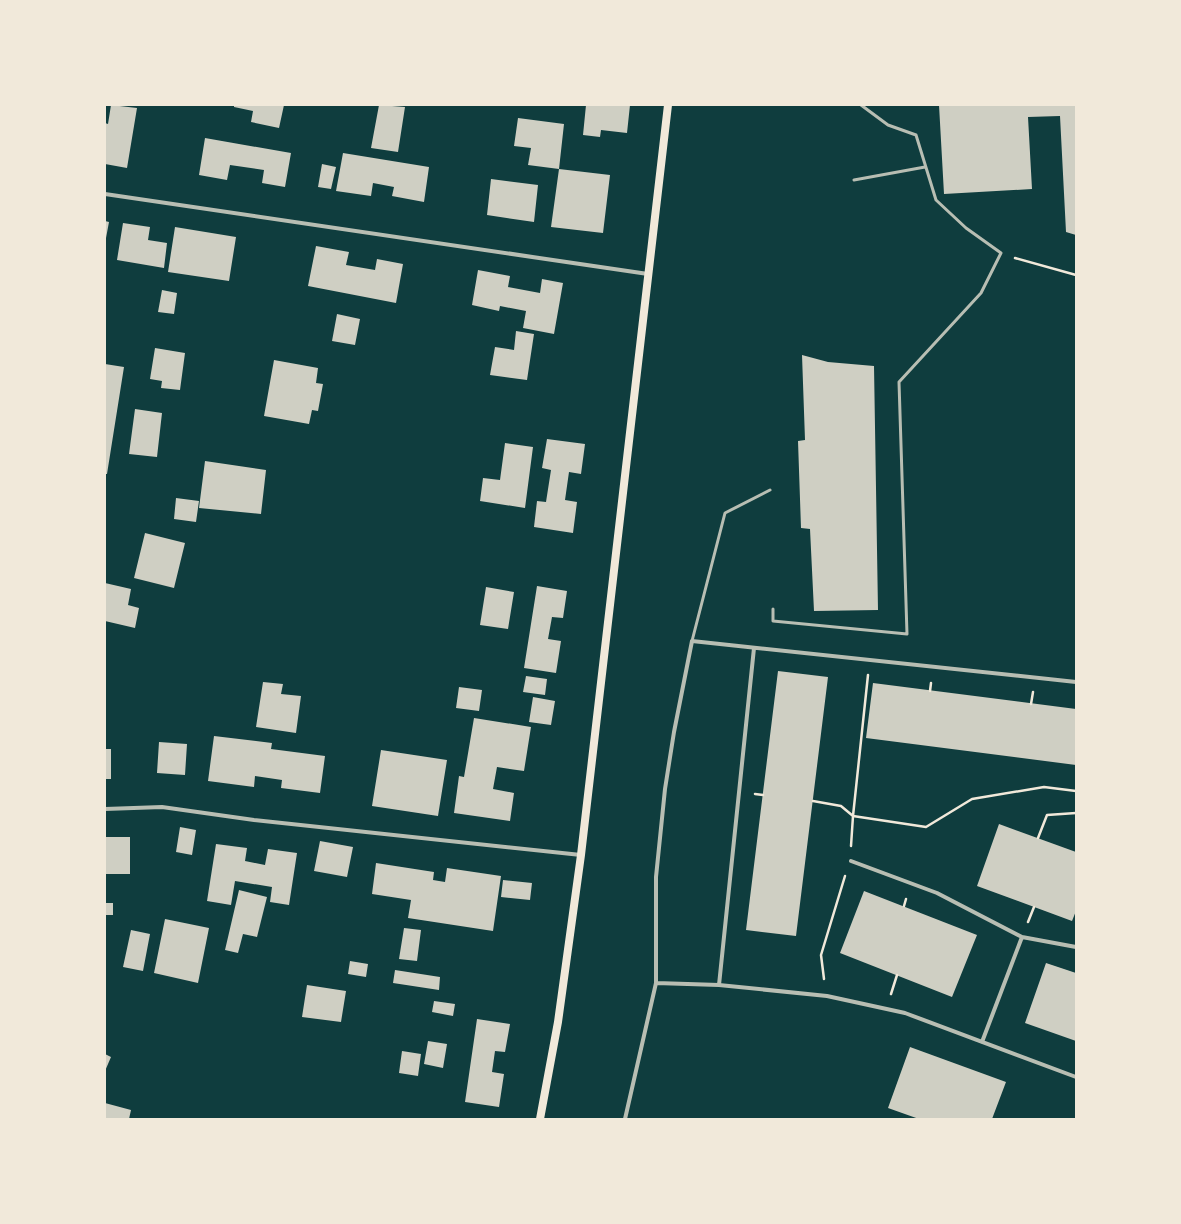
<svg xmlns="http://www.w3.org/2000/svg" width="1181" height="1224" font-family="'Asap Condensed',sans-serif">
<rect width="100%" height="100%" fill="#0f3d3e"/>
<!-- building -->
<path fill="#cfcfc3" d="M 111,105 L 137,108 L 127,168 L 105,164 L 105,123 L 108,124 Z
M 234,105 L 284,105 L 279,128 L 251,122 L 253,111 L 234,107 Z
M 379,105 L 405,107 L 398,152 L 371,148 Z
M 586,105 L 630,105 L 627,133 L 601,130 L 600,137 L 583,135 Z
M 939,105 L 1076,105 L 1076,235 L 1066,232 L 1060,116 L 1028,117 L 1032,189 L 944,194 Z
M 518,118 L 564,124 L 559,169 L 528,165 L 531,148 L 514,146 Z
M 205,138 L 291,153 L 285,187 L 262,183 L 264,170 L 230,165 L 227,180 L 199,175 Z
M 343,153 L 429,167 L 424,202 L 392,196 L 394,187 L 373,183 L 371,196 L 336,191 Z
M 322,164 L 336,167 L 331,189 L 318,187 Z
M 559,169 L 610,175 L 603,233 L 551,227 Z
M 491,179 L 538,185 L 534,222 L 487,215 Z
M 105,221 L 109,222 L 106,238 L 105,238 Z
M 123,223 L 150,227 L 148,240 L 167,243 L 164,268 L 117,260 Z
M 175,227 L 236,237 L 229,281 L 168,272 Z
M 316,246 L 349,252 L 346,265 L 375,270 L 377,259 L 403,264 L 396,303 L 308,286 Z
M 478,270 L 510,276 L 508,287 L 540,293 L 542,279 L 563,283 L 554,334 L 523,328 L 526,311 L 500,306 L 499,311 L 472,305 Z
M 162,290 L 177,293 L 174,314 L 158,312 Z
M 337,314 L 360,319 L 355,345 L 332,341 Z
M 516,331 L 534,334 L 527,380 L 490,375 L 495,347 L 514,350 Z
M 155,348 L 185,353 L 180,390 L 161,388 L 162,381 L 150,379 Z
M 802,355 L 828,362 L 874,366 L 878,610 L 814,611 L 810,529 L 801,528 L 798,441 L 805,440 Z
M 274,360 L 318,368 L 316,383 L 323,384 L 318,411 L 312,410 L 309,424 L 264,416 Z
M 105,364 L 124,367 L 107,474 L 105,474 Z
M 135,409 L 162,413 L 157,457 L 129,454 Z
M 547,439 L 585,444 L 581,474 L 569,472 L 565,500 L 577,502 L 573,533 L 534,527 L 537,501 L 546,502 L 551,470 L 542,468 Z
M 505,443 L 533,447 L 525,508 L 480,501 L 483,478 L 500,480 Z
M 205,461 L 266,470 L 261,514 L 199,508 Z
M 176,498 L 199,501 L 196,522 L 174,519 Z
M 145,533 L 185,543 L 174,588 L 134,578 Z
M 105,583 L 131,589 L 128,605 L 139,608 L 135,628 L 105,621 Z
M 537,586 L 567,591 L 563,618 L 552,617 L 548,639 L 561,641 L 556,673 L 524,668 Z
M 486,587 L 514,592 L 508,629 L 480,625 Z
M 778,671 L 828,677 L 796,936 L 746,930 Z
M 526,676 L 547,679 L 545,695 L 523,692 Z
M 263,682 L 283,684 L 281,694 L 301,696 L 296,733 L 256,727 Z
M 873,683 L 1076,709 L 1076,765 L 866,738 Z
M 459,687 L 482,690 L 479,711 L 456,708 Z
M 533,697 L 555,701 L 551,725 L 529,722 Z
M 474,718 L 531,727 L 524,771 L 497,767 L 493,789 L 514,793 L 510,821 L 454,813 L 459,776 L 464,777 Z
M 214,736 L 272,743 L 271,749 L 325,756 L 320,793 L 281,788 L 282,780 L 255,776 L 254,787 L 208,781 Z
M 159,742 L 187,744 L 185,775 L 157,773 Z
M 105,749 L 111,749 L 111,779 L 105,779 Z
M 381,750 L 447,760 L 438,816 L 372,806 Z
M 999,824 L 1076,852 L 1076,911 L 1072,921 L 977,886 Z
M 180,827 L 196,830 L 192,855 L 176,852 Z
M 105,837 L 130,837 L 130,874 L 105,874 Z
M 320,841 L 353,847 L 347,877 L 314,871 Z
M 216,844 L 247,848 L 245,861 L 265,865 L 268,849 L 297,853 L 289,905 L 270,902 L 272,887 L 235,881 L 231,905 L 207,901 Z
M 376,863 L 434,872 L 433,880 L 445,882 L 447,868 L 501,876 L 493,931 L 408,918 L 411,900 L 372,894 Z
M 503,880 L 532,883 L 530,900 L 501,897 Z
M 239,890 L 267,897 L 257,937 L 243,934 L 238,953 L 225,950 Z
M 864,891 L 977,935 L 952,997 L 840,953 Z
M 105,903 L 113,903 L 113,915 L 105,915 Z
M 165,919 L 209,928 L 198,983 L 154,973 Z
M 404,928 L 421,930 L 417,961 L 399,959 Z
M 131,930 L 150,934 L 143,971 L 123,967 Z
M 350,961 L 368,964 L 366,977 L 348,974 Z
M 1046,963 L 1076,973 L 1076,1041 L 1025,1023 Z
M 395,970 L 440,977 L 439,990 L 393,983 Z
M 307,985 L 346,991 L 341,1022 L 302,1017 Z
M 434,1001 L 455,1004 L 453,1016 L 432,1012 Z
M 477,1019 L 510,1024 L 505,1052 L 495,1051 L 492,1072 L 504,1074 L 499,1107 L 465,1102 Z
M 428,1041 L 447,1044 L 443,1068 L 424,1064 Z
M 910,1047 L 1006,1082 L 992,1119 L 919,1119 L 888,1108 Z
M 402,1051 L 421,1054 L 418,1076 L 399,1073 Z
M 105,1054 L 111,1057 L 105,1071 Z
M 105,1103 L 131,1110 L 129,1119 L 105,1119 Z"/>
<g fill="none" stroke-linecap="round" stroke-linejoin="round">
<!-- path -->
<path stroke="#f1e9da" stroke-width="2.5" d="M 1015,258 L 1076,275
M 868,675 L 853,816 L 926,827 L 972,799 L 1044,787 L 1076,791
M 930,691 L 931,683
M 1031,704 L 1033,692
M 755,794 L 763,795
M 813,801 L 841,806 L 853,816 L 851,846
M 1038,838 L 1047,815 L 1076,813
M 904,906 L 906,899
M 1028,922 L 1034,907
M 824,979 L 821,955 L 845,876
M 891,994 L 897,975"/>
<!-- service -->
<path stroke="#b8beb3" stroke-width="3" d="M 854,180 L 925,167
M 773,609 L 773,621 L 907,634 L 899,382 L 981,293 L 1001,253 L 966,228 L 936,200 L 916,135 L 888,125 L 861,105
M 692,641 L 725,513 L 770,490"/>
<!-- minor -->
<path stroke="#b8beb3" stroke-width="4" d="M 105,194 L 648,274
M 105,809 L 162,807 L 254,820 L 581,855
M 851,861 L 937,893 L 1022,937 L 1076,947
M 656,983 L 719,985 L 827,996 L 905,1013 L 1076,1077
M 719,985 L 754,648
M 982,1042 L 1022,937
M 625,1119 L 656,983 L 656,877 L 665,789 L 674,732 L 692,641 L 1076,682"/>
<!-- secondary -->
<path stroke="#f1e9da" stroke-width="8" d="M 540,1119 L 558,1022 L 581,855 L 668,105"/>
</g>
<!-- border -->
<rect width="1181" height="1224" fill="none" stroke="#f1e9da" stroke-width="212"/>
</svg>
